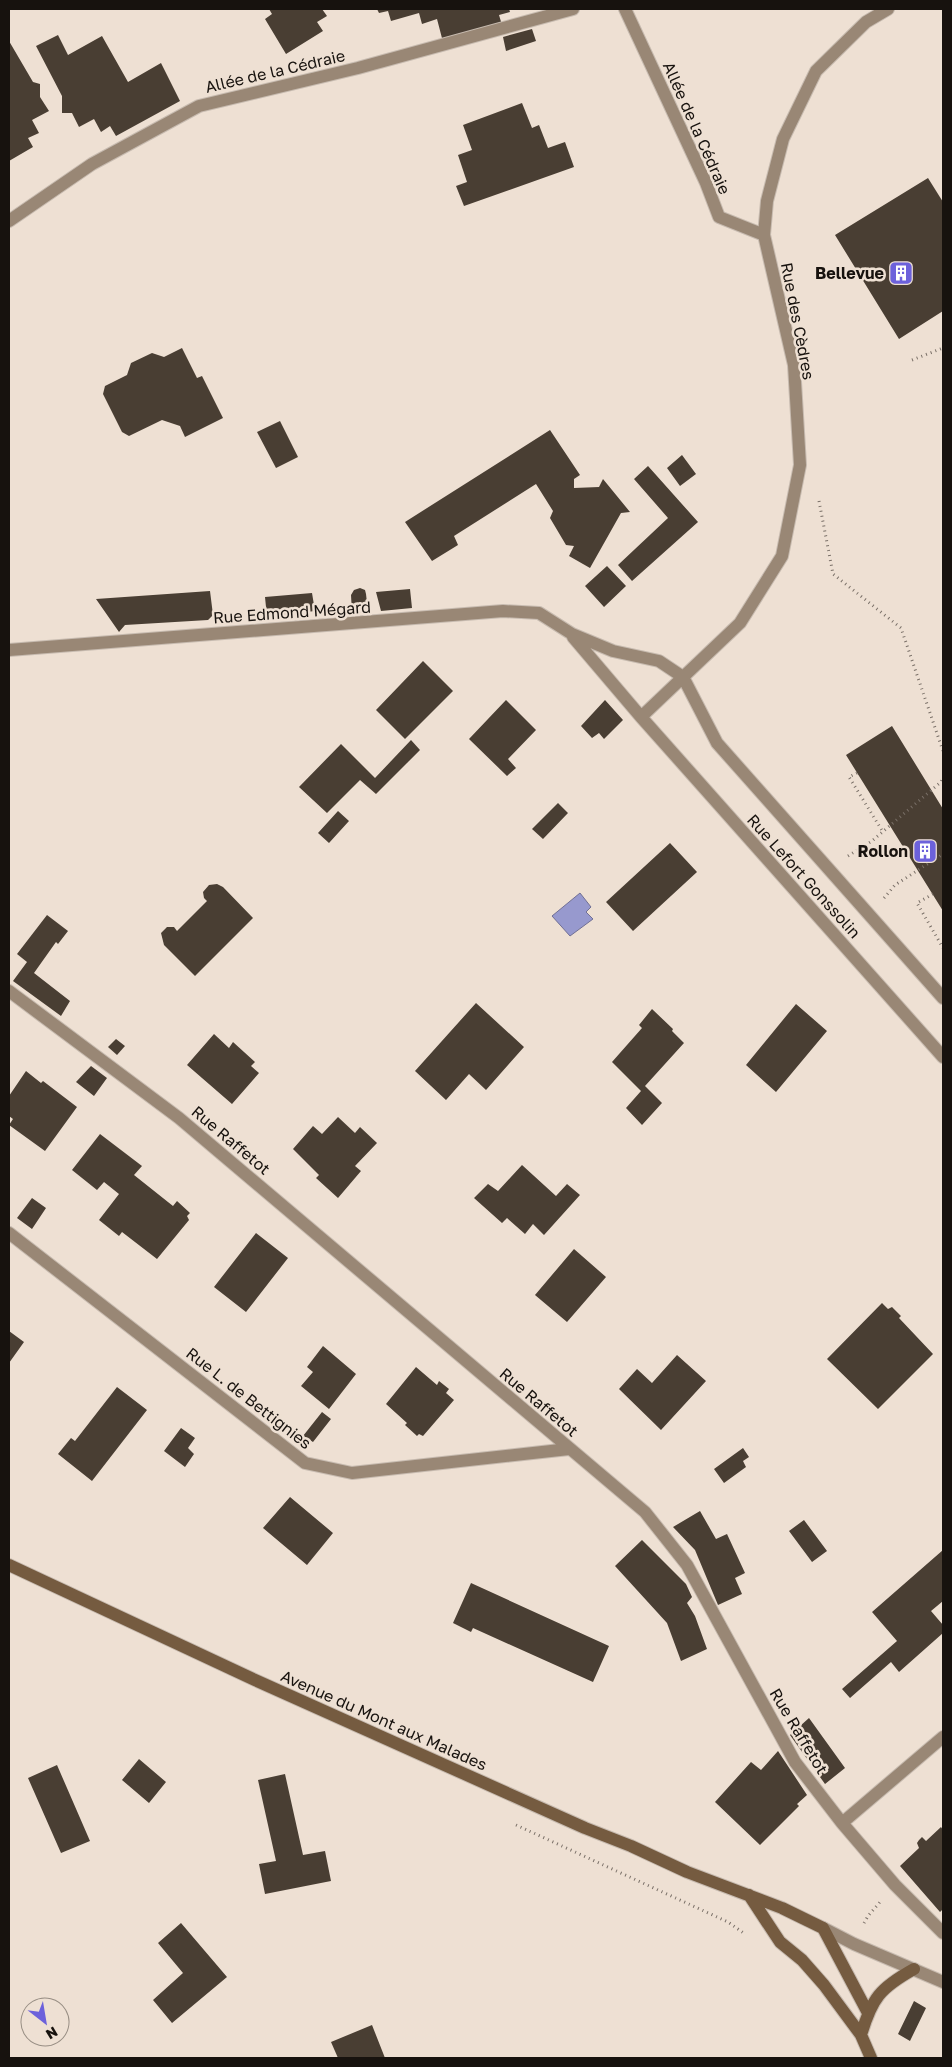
<svg xmlns="http://www.w3.org/2000/svg" width="952" height="2067" font-family="'Golos Text',sans-serif">
<rect width="100%" height="100%" fill="#eee0d3"/>
<!-- water -->
<path fill="#9799ce" stroke="#717094" d="M 580,893 L 591,907 L 586,912 L 593,919 L 570,936 L 552,916 Z"/>
<!-- building -->
<path fill="#493e33" d="M 269,9 L 322,9 L 327,16 L 317,22 L 323,31 L 286,54 L 265,19 L 272,14 Z
M 377,9 L 509,9 L 510,12 L 499,15 L 502,25 L 443,42 L 437,19 L 422,24 L 419,13 L 391,21 L 388,11 L 379,13 Z
M 532,29 L 536,41 L 506,51 L 503,37 Z
M 58,35 L 68,55 L 102,36 L 128,82 L 161,63 L 180,101 L 116,136 L 110,126 L 101,132 L 94,119 L 79,127 L 72,113 L 62,113 L 62,96 L 36,46 Z
M 9,41 L 33,82 L 40,84 L 40,97 L 49,111 L 32,120 L 39,133 L 28,138 L 33,147 L 9,161 Z
M 522,103 L 532,128 L 539,125 L 548,148 L 565,142 L 574,167 L 464,206 L 456,186 L 467,182 L 458,155 L 472,150 L 463,125 Z
M 928,178 L 943,202 L 943,311 L 899,339 L 835,235 Z
M 182,348 L 197,378 L 202,376 L 223,418 L 185,437 L 180,426 L 162,420 L 129,436 L 122,432 L 103,394 L 105,386 L 127,375 L 131,363 L 152,353 L 164,357 Z
M 280,421 L 298,457 L 276,468 L 257,432 Z
M 550,430 L 580,475 L 574,479 L 574,488 L 599,487 L 603,479 L 630,512 L 621,513 L 590,568 L 569,556 L 574,546 L 566,545 L 550,518 L 553,511 L 536,484 L 454,536 L 458,545 L 432,561 L 405,522 Z
M 682,455 L 696,474 L 680,486 L 667,468 Z
M 648,466 L 698,522 L 632,581 L 618,565 L 668,518 L 634,479 Z
M 607,566 L 626,586 L 604,607 L 585,586 Z
M 360,588 L 365,590 L 366,594 L 368,612 L 352,613 L 351,595 L 354,590 Z
M 410,589 L 412,608 L 381,611 L 376,592 Z
M 210,591 L 213,615 L 208,620 L 125,625 L 119,632 L 96,599 Z
M 312,593 L 315,611 L 267,617 L 265,597 Z
M 423,661 L 453,691 L 405,739 L 376,710 Z
M 506,700 L 536,730 L 508,759 L 516,768 L 507,776 L 469,739 Z
M 605,700 L 623,720 L 604,739 L 599,733 L 592,738 L 581,726 Z
M 892,726 L 943,809 L 943,911 L 846,755 Z
M 411,740 L 420,750 L 376,794 L 360,780 L 327,813 L 299,787 L 341,744 L 375,778 Z
M 558,803 L 568,813 L 543,839 L 532,829 Z
M 338,811 L 349,821 L 329,843 L 318,833 Z
M 670,843 L 697,872 L 633,931 L 606,902 Z
M 217,884 L 223,887 L 253,918 L 195,976 L 164,945 L 161,933 L 167,927 L 174,927 L 177,931 L 207,901 L 204,898 L 203,892 L 209,885 Z
M 47,915 L 68,931 L 58,944 L 56,942 L 34,973 L 70,1001 L 61,1016 L 13,981 L 27,962 L 17,954 Z
M 476,1003 L 524,1047 L 486,1090 L 469,1074 L 446,1100 L 415,1071 Z
M 796,1004 L 827,1031 L 776,1092 L 746,1065 Z
M 652,1009 L 673,1029 L 672,1031 L 684,1043 L 645,1086 L 662,1103 L 642,1125 L 626,1108 L 641,1091 L 612,1062 L 642,1028 L 639,1025 Z
M 214,1034 L 229,1048 L 233,1042 L 255,1062 L 251,1066 L 259,1073 L 232,1104 L 187,1065 Z
M 116,1039 L 125,1046 L 117,1055 L 108,1047 Z
M 91,1066 L 107,1078 L 94,1096 L 76,1082 Z
M 26,1071 L 41,1083 L 43,1081 L 77,1107 L 45,1151 L 9,1125 L 13,1119 L 9,1116 L 9,1096 Z
M 338,1117 L 355,1133 L 360,1127 L 377,1143 L 355,1166 L 361,1171 L 338,1198 L 316,1178 L 319,1175 L 293,1149 L 313,1126 L 322,1134 Z
M 100,1134 L 142,1166 L 134,1175 L 173,1206 L 177,1201 L 190,1213 L 187,1216 L 189,1220 L 157,1259 L 122,1232 L 119,1236 L 99,1220 L 119,1194 L 104,1182 L 97,1190 L 72,1170 Z
M 522,1165 L 556,1196 L 567,1184 L 580,1195 L 544,1235 L 533,1224 L 525,1234 L 507,1218 L 502,1223 L 474,1198 L 488,1184 L 498,1191 Z
M 32,1198 L 46,1208 L 32,1229 L 17,1218 Z
M 256,1233 L 288,1258 L 246,1312 L 214,1287 Z
M 574,1249 L 606,1277 L 567,1322 L 535,1295 Z
M 882,1303 L 888,1309 L 892,1307 L 901,1316 L 899,1318 L 933,1354 L 878,1409 L 827,1359 Z
M 9,1331 L 24,1342 L 9,1363 Z
M 323,1346 L 356,1374 L 329,1409 L 301,1386 L 313,1372 L 307,1367 Z
M 677,1355 L 706,1381 L 661,1430 L 619,1389 L 637,1369 L 652,1383 Z
M 416,1367 L 437,1385 L 439,1381 L 449,1389 L 446,1393 L 454,1400 L 423,1436 L 419,1434 L 417,1436 L 405,1425 L 407,1423 L 386,1404 Z
M 117,1387 L 147,1410 L 92,1481 L 58,1454 L 71,1438 L 75,1441 Z
M 322,1412 L 331,1419 L 313,1442 L 303,1436 Z
M 181,1428 L 195,1438 L 188,1448 L 194,1454 L 185,1467 L 164,1451 Z
M 743,1448 L 749,1457 L 743,1461 L 746,1467 L 724,1483 L 714,1469 Z
M 290,1497 L 333,1533 L 307,1565 L 263,1528 Z
M 700,1511 L 716,1539 L 727,1534 L 745,1573 L 735,1578 L 742,1594 L 718,1605 L 695,1550 L 673,1527 Z
M 804,1520 L 827,1551 L 812,1562 L 789,1531 Z
M 642,1540 L 686,1584 L 692,1597 L 687,1603 L 695,1616 L 707,1649 L 681,1661 L 667,1623 L 615,1566 Z
M 943,1550 L 943,1601 L 931,1611 L 943,1625 L 943,1633 L 899,1672 L 891,1662 L 850,1698 L 842,1689 L 897,1641 L 872,1612 Z
M 471,1583 L 609,1646 L 593,1682 L 473,1628 L 471,1632 L 453,1623 Z
M 809,1718 L 845,1768 L 825,1784 L 790,1735 Z
M 778,1751 L 807,1795 L 797,1804 L 799,1806 L 760,1845 L 715,1802 L 751,1762 L 761,1770 Z
M 139,1759 L 166,1782 L 149,1803 L 122,1780 Z
M 57,1765 L 90,1841 L 61,1853 L 28,1778 Z
M 285,1774 L 303,1855 L 325,1851 L 331,1881 L 265,1894 L 259,1864 L 276,1861 L 258,1780 Z
M 941,1827 L 943,1830 L 943,1909 L 940,1912 L 900,1866 L 919,1848 L 917,1843 L 919,1840 L 922,1837 L 926,1841 Z
M 181,1923 L 227,1977 L 172,2023 L 153,2000 L 183,1973 L 158,1943 Z
M 914,2001 L 926,2008 L 910,2041 L 898,2034 Z
M 372,2025 L 385,2058 L 338,2058 L 331,2042 Z"/>
<g fill="none" stroke-linecap="round" stroke-linejoin="round">
<!-- street casing -->
<g stroke="#c7bbb0" stroke-width="14">
<path id="street" d="M 625,9 L 706,183 L 719,217 L 764,235
M 9,221 L 92,164 L 199,106 L 358,68 L 573,9
M 573,637 L 641,717 L 943,1057
M 9,650 L 503,611 L 539,613 L 572,634 L 613,651 L 659,661 L 683,677 L 717,743 L 943,998
M 641,717 L 740,623 L 782,556 L 800,465 L 794,365 L 764,235 L 767,201 L 783,139 L 816,71 L 866,22 L 888,9
M 9,991 L 179,1118 L 645,1512 L 687,1565 L 795,1762 L 842,1823 L 895,1885 L 943,1933
M 9,1233 L 305,1463 L 352,1473 L 569,1449
M 842,1823 L 943,1737
M 823,1928 L 854,1944 L 943,1982"/>
</g>
<!-- secondary casing -->
<g stroke="#c7bbb0" stroke-width="14">
<path id="secondary" d="M 9,1565 L 255,1680 L 585,1828 L 631,1846 L 687,1872 L 782,1908 L 823,1928 L 868,2013
M 749,1895 L 780,1942 L 802,1960 L 824,1985 L 861,2035 L 871,2058
M 861,2035 C 872,1998 880,1988 914,1969"/>
</g>
<!-- path -->
<path stroke="#7a7068" stroke-width="3" stroke-dasharray="1 4" stroke-linecap="butt" d="M 912,360 L 943,348
M 819,501 L 833,574 L 901,628 L 943,751
M 857,773 L 849,777 L 883,832
M 848,856 L 872,841 L 941,782 L 943,777
M 933,894 L 917,903 L 943,948
M 884,898 L 895,885 L 943,854
M 516,1825 L 728,1922 L 745,1934
M 864,1923 L 868,1916 L 880,1902"/>
<!-- street -->
<use href="#street" stroke="#998775" stroke-width="12"/>
<!-- secondary -->
<use href="#secondary" stroke="#755b40" stroke-width="12"/>
</g>
<!-- icons -->
<defs>
<g id="building-square" transform="scale(1.25)"><rect x="-9" y="-9" width="18" height="18" rx="4" fill="#6c61db" stroke="#eee0d3"/><path d="M-4-6H4V6H1V3H-1V6H-4ZM-2.5-4.3h1.7v1.8h-1.7ZM.8-4.3h1.7v1.8H.8ZM-2.5-1h1.7V.8h-1.7ZM.8-1h1.7V.8H.8Z" fill="#fff"/></g>
</defs>
<g fill-rule="evenodd">
<use href="#building-square" x="901" y="273"/>
<use href="#building-square" x="925" y="851"/>
</g>
<g text-anchor="middle" stroke-width="5" stroke-linejoin="round" paint-order="stroke">
<!-- street labels -->
<g font-size="16" fill="#17120e" stroke="#eee0d3">
<text transform="translate(275 71) rotate(-13)" y="6">Allée de la Cédraie</text>
<text transform="translate(697 128) rotate(66)" y="6">Allée de la Cédraie</text>
<text transform="translate(798 321) rotate(79)" y="6">Rue des Cèdres</text>
<text transform="translate(292 612) rotate(-4)" y="6">Rue Edmond Mégard</text>
<text transform="translate(804 876) rotate(48)" y="6">Rue Lefort Gonssolin</text>
<text transform="translate(231 1140) rotate(40)" y="6">Rue Raffetot</text>
<text transform="translate(249 1398) rotate(38)" y="6">Rue L. de Bettignies</text>
<text transform="translate(539 1402) rotate(40)" y="6">Rue Raffetot</text>
<text transform="translate(384 1720) rotate(24)" y="6">Avenue du Mont aux Malades</text>
<text transform="translate(799 1731) rotate(59)" y="6">Rue Raffetot</text>
</g>
<!-- poi labels -->
<g font-size="16" font-weight="bold" fill="#17120e" stroke="#eee0d3" text-anchor="end">
<text x="884" y="279">Bellevue</text>
<text x="908" y="857">Rollon</text>
</g>
</g>
<!-- border -->
<rect width="952" height="2067" fill="none" stroke="#17120e" stroke-width="20"/>
<!-- north arrow -->
<g transform="translate(45 2022) rotate(149)"><circle r="24" fill="#eee0d3" stroke="#988e84"/>
<path d="M0-4L9 19L0 12L-9 19Z" fill="#6c61db"/>
<text y="-8" font-size="14" font-weight="bold" text-anchor="middle" fill="#17120e">N</text>
</g>
</svg>
